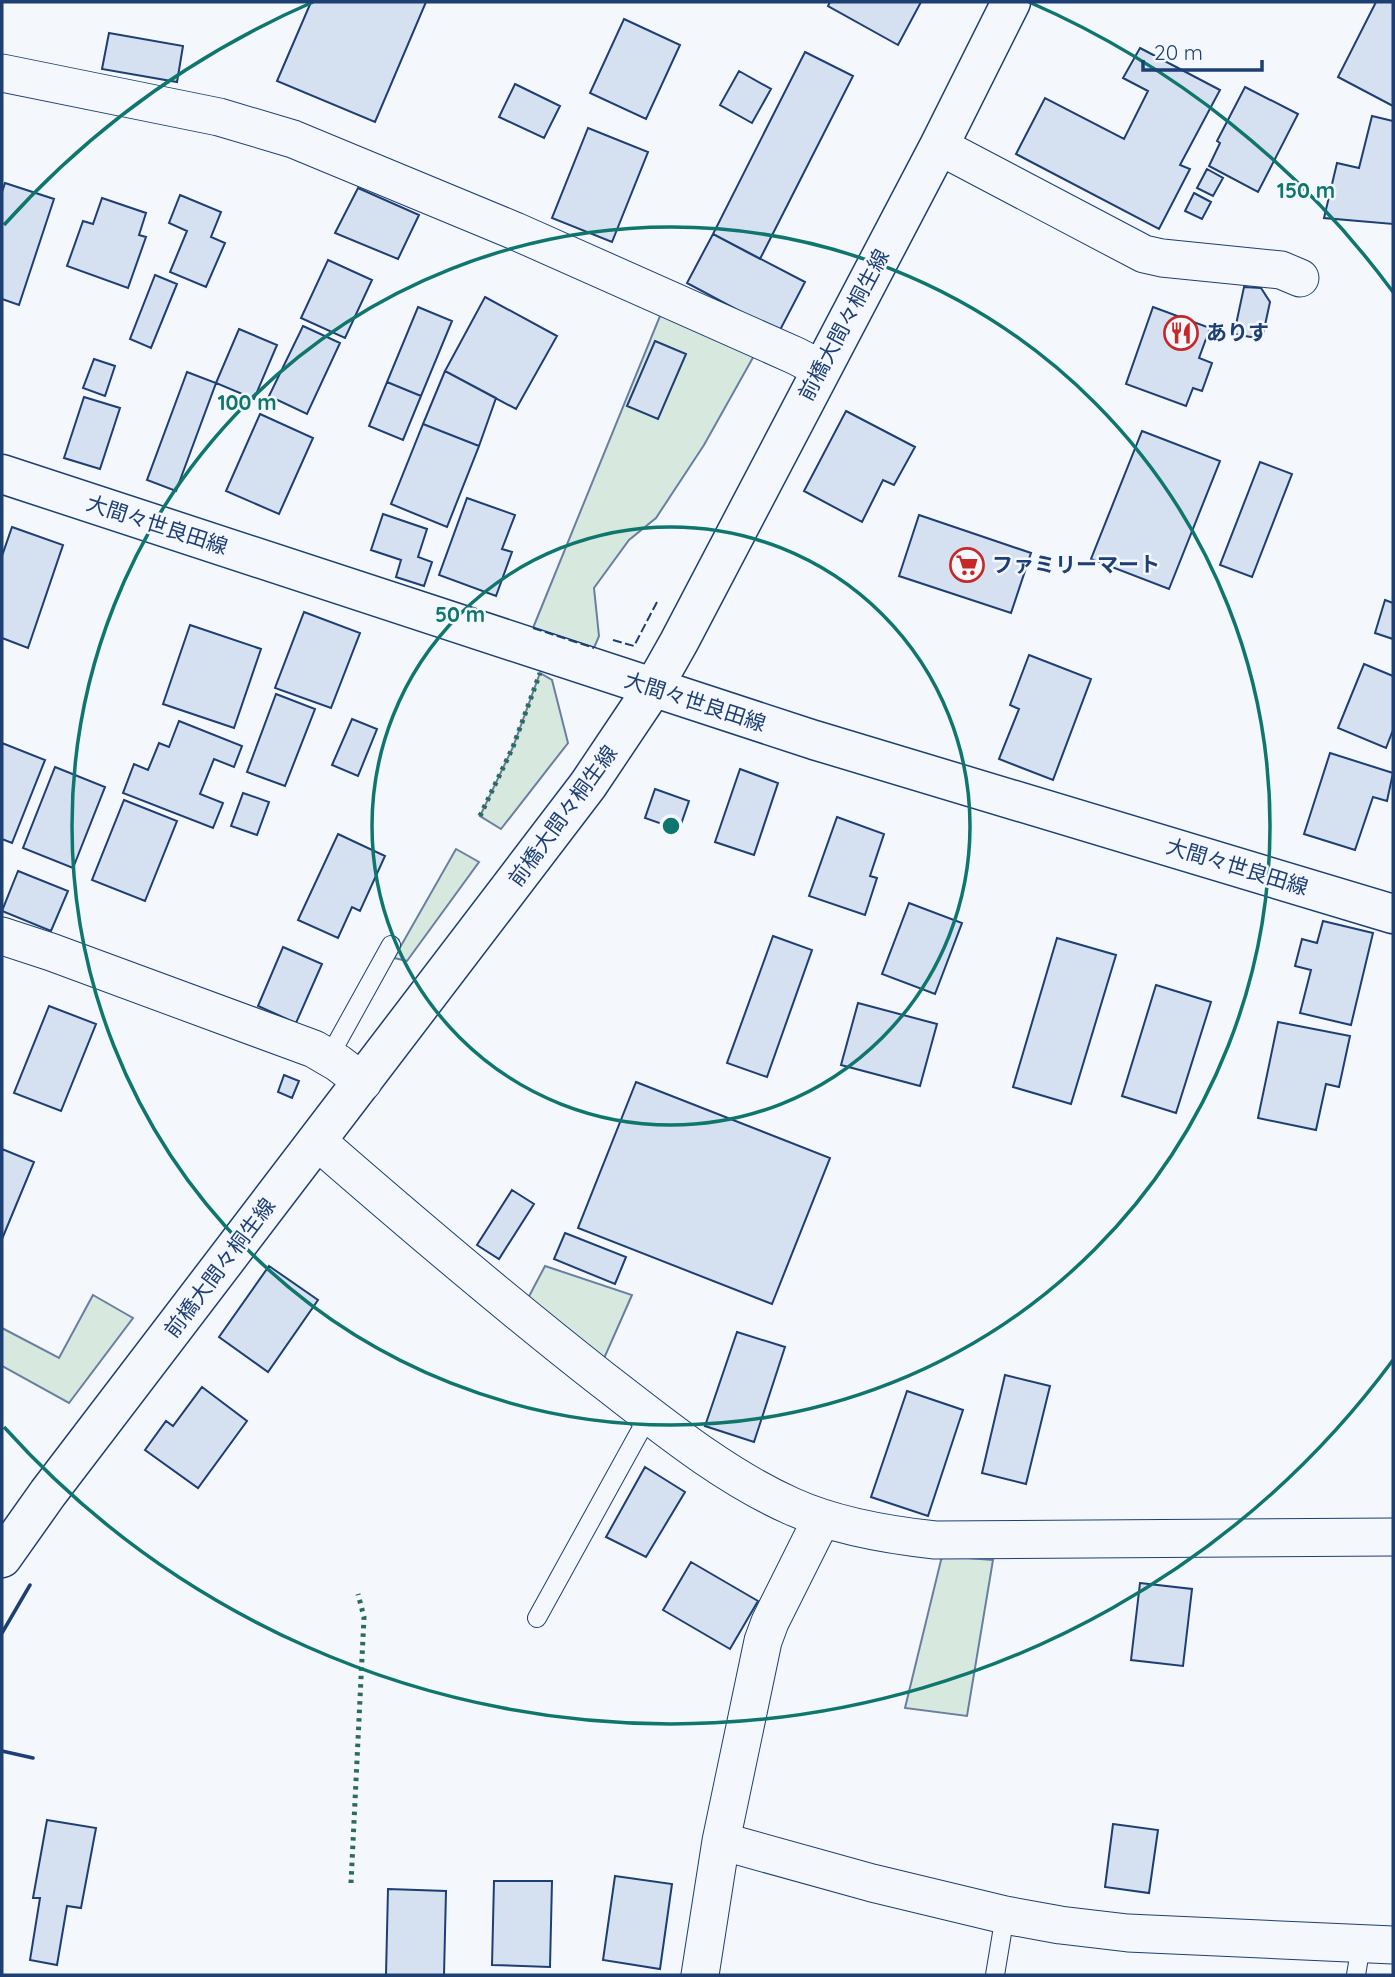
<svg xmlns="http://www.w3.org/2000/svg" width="1395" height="1977" font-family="Quicksand,'Noto Sans JP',sans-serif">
<rect width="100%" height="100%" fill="#f4f7fb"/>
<!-- green -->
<path fill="#d7e8df" stroke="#687fa3" stroke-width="2" d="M 662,311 L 755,354 L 704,445 L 656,518 L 629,540 L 594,588 L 599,636 L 594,648 L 533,628 Z
M 540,673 L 552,680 L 568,743 L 501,829 L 480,816 L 513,747 Z
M 456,849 L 479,862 L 407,961 L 394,958 Z
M 545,1266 L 632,1295 L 602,1363 L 526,1302 Z
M 93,1295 L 133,1318 L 69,1403 L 2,1366 L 2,1328 L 59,1358 Z
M 942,1556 L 993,1560 L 967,1716 L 905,1708 Z"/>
<!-- building -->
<path fill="#d5e0f0" stroke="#1d3f73" stroke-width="2" d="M 311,2 L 426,2 L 375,122 L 277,81 Z
M 830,2 L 921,2 L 898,45 L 828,6 Z
M 1376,2 L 1393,2 L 1393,106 L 1338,77 Z
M 624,19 L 680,45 L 646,119 L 590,93 Z
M 109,33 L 183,46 L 177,82 L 102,69 Z
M 1140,48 L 1220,90 L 1180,165 L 1190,169 L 1159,229 L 1016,154 L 1045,98 L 1124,139 L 1148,91 L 1123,78 Z
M 805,52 L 853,76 L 760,259 L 713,234 Z
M 739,71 L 771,89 L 752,123 L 720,105 Z
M 515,84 L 560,106 L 544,138 L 499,117 Z
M 1245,87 L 1298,114 L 1258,192 L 1209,166 L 1220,143 L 1217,141 Z
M 1372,116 L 1393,121 L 1393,224 L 1324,218 L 1337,163 L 1359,168 Z
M 588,128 L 648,152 L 612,242 L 552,218 Z
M 1207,169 L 1223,178 L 1213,196 L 1197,188 Z
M 5,183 L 54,199 L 19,305 L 2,299 L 2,192 Z
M 358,188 L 419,215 L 398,259 L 335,233 Z
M 1194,193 L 1211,202 L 1202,219 L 1185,211 Z
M 180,195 L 221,212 L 211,237 L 225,243 L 206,287 L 170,272 L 187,231 L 169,223 Z
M 102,198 L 146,213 L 139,235 L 146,237 L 128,288 L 67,266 L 83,221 L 93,224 Z
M 713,234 L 805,282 L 779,332 L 687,283 Z
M 328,260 L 372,280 L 345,338 L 301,318 Z
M 155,275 L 177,284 L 151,348 L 130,339 Z
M 1244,287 L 1261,288 L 1270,302 L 1262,339 L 1234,334 Z
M 485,297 L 557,336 L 516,409 L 445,371 Z
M 418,307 L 452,321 L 421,396 L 387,382 Z
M 1153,307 L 1210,328 L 1199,358 L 1212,363 L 1202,391 L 1193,388 L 1186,406 L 1126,384 Z
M 303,326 L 340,343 L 307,414 L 269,396 Z
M 239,329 L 277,345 L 254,399 L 216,383 Z
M 655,341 L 686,354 L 658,419 L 627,406 Z
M 94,359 L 115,366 L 105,396 L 83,388 Z
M 445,371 L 496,398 L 479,446 L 423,424 Z
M 187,372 L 216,383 L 176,491 L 147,480 Z
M 387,382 L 421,396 L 403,440 L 369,426 Z
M 84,397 L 120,408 L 100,469 L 64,458 Z
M 846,411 L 915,447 L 894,485 L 883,480 L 862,522 L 804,491 Z
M 260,414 L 313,438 L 279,514 L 226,491 Z
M 423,424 L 479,446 L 447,527 L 391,504 Z
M 1142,431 L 1220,461 L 1169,589 L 1091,559 Z
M 1260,462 L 1292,474 L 1252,577 L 1220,565 Z
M 467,498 L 515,515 L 502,549 L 512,552 L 496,596 L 439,575 Z
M 383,514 L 427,529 L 418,557 L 432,562 L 424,586 L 396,577 L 401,560 L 371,550 Z
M 919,515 L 1031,553 L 1011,613 L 899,576 Z
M 12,527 L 63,545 L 28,648 L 2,638 L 2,556 Z
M 1385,600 L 1393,603 L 1393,639 L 1375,633 Z
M 304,612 L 360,633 L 331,708 L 275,688 Z
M 190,625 L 261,649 L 234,728 L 163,704 Z
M 1029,655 L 1091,679 L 1053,780 L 999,759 L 1019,709 L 1010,705 Z
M 1364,664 L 1393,676 L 1393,730 L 1386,748 L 1338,728 Z
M 276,694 L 315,709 L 285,786 L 247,772 Z
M 352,719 L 377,729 L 358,776 L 332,765 Z
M 179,721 L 242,746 L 234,767 L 214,759 L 200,794 L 223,803 L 213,828 L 123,793 L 134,764 L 148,770 L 159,743 L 169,747 Z
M 2,743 L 45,760 L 12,843 L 2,839 Z
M 1330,753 L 1393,773 L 1387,801 L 1373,797 L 1355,850 L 1304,834 Z
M 55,767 L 105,787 L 73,868 L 23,848 Z
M 740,769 L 778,783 L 754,855 L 715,842 Z
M 655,789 L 689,801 L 679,830 L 645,818 Z
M 243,793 L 269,802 L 257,835 L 231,826 Z
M 124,800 L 177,821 L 145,901 L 92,880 Z
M 837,817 L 884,834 L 870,876 L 877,878 L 865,915 L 809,896 Z
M 338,834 L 385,856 L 360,911 L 352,907 L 338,938 L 298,920 Z
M 18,871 L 68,891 L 51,931 L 2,911 Z
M 909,903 L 962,923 L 935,994 L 882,974 Z
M 1323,921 L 1373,933 L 1351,1025 L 1300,1013 L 1311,970 L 1295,966 L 1302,939 L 1317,943 Z
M 773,936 L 812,950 L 767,1077 L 727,1063 Z
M 1057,938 L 1116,955 L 1071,1104 L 1013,1087 Z
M 283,947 L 322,964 L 296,1023 L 258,1006 Z
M 1156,985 L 1211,1002 L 1176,1113 L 1122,1096 Z
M 858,1003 L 937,1024 L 920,1086 L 841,1065 Z
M 49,1006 L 96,1024 L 61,1111 L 14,1093 Z
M 1278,1022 L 1350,1036 L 1339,1087 L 1326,1084 L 1316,1130 L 1258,1118 Z
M 284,1075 L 299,1081 L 292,1098 L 278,1092 Z
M 636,1082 L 830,1158 L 772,1304 L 578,1228 Z
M 2,1149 L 34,1162 L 2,1239 Z
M 512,1190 L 534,1204 L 499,1259 L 477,1245 Z
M 565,1233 L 626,1257 L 615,1284 L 554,1259 Z
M 269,1266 L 318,1300 L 268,1372 L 219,1337 Z
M 737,1332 L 785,1347 L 754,1442 L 705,1426 Z
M 1005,1375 L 1050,1386 L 1026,1484 L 982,1473 Z
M 202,1387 L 247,1421 L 198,1488 L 145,1450 L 166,1421 L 173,1426 Z
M 907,1391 L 963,1410 L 928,1516 L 871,1497 Z
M 645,1467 L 685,1492 L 646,1557 L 606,1537 Z
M 691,1562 L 758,1601 L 730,1649 L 663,1610 Z
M 1140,1583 L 1192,1589 L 1183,1666 L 1131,1660 Z
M 47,1820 L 96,1828 L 81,1908 L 67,1906 L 57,1965 L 30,1960 L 40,1898 L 33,1898 Z
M 1113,1824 L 1158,1830 L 1149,1893 L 1105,1887 Z
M 615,1876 L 672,1884 L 660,1969 L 603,1960 Z
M 494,1881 L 552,1881 L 550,1967 L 492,1965 Z
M 388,1889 L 446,1891 L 444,1975 L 386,1975 Z"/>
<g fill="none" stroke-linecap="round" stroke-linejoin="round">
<!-- lane casing -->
<g stroke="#1d3f73" stroke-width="20">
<path id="lane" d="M 329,1057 L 391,945
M 537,1618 L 649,1415
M 995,1975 L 1005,1915
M 1356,1975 L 1361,1945"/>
</g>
<!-- street casing -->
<g stroke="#1d3f73" stroke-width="39">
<path id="street" d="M 2,73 L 219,117 L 293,139 L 515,231 L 796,356 L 821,369
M 939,146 L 1144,254 L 1162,258 L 1281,270 L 1300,278
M 2,936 L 51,952 L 314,1049 L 338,1063 L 363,1082
M 317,1141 C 410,1222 505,1303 602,1379 C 662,1425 722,1475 791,1506 C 835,1526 888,1535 935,1540 L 1393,1537
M 721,1841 L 872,1883 L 1005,1915 L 1060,1925 L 1128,1933 L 1393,1945
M 700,1975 L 721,1841 L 763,1641 L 770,1622 L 822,1518"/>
</g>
<!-- primary casing -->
<g stroke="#1d3f73" stroke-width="41">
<path id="primary" d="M 2,474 L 814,740 L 1393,914
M 2,1558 L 48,1493 L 588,785 L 653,688 L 679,642 L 939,146 L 1011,2"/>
</g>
<!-- lane -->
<use href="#lane" stroke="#f4f7fb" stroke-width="18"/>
<!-- street -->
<use href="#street" stroke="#f4f7fb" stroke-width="37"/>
<!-- primary -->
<use href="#primary" stroke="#f4f7fb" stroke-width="38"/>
<!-- hedge -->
<path stroke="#2c6c60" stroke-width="5" stroke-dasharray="3.5 5" stroke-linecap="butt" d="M 480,816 L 513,747 L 540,673
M 351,1883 L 364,1617 L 358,1594"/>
<!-- fence -->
<path stroke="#1d3f73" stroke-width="2" stroke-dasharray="9 3.5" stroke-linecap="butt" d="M 533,628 L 594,648
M 613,640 L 634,646 L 657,602"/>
<!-- wall -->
<path stroke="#1d3f73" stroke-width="3.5" d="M 2,1633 L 30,1585
M 2,1751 L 33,1758"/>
</g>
<!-- distance rings -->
<g fill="none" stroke="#0f766e" stroke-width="3.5">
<circle cx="671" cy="826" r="299"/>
<circle cx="671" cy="826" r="599"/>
<path d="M1393 1360A898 898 0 0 1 4 1427M4 225A898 898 0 0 1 313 2M1029 2A898 898 0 0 1 1393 292"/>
</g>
<!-- icons -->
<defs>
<g id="restaurant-ring" transform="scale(1.75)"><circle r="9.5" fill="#f4f7fb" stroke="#c62828" stroke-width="1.5"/><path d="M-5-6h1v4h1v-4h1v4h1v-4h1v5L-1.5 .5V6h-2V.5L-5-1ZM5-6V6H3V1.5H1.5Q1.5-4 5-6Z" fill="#c62828"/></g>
<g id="supermarket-ring" transform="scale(1.75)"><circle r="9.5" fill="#f4f7fb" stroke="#c62828" stroke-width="1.5"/><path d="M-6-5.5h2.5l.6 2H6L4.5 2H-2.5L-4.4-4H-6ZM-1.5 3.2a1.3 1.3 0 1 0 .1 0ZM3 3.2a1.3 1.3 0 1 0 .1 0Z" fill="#c62828"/></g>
</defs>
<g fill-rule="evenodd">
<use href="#restaurant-ring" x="1181" y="333"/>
<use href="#supermarket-ring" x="967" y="565"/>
</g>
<g text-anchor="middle" stroke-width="5" stroke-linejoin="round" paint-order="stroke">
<!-- street labels -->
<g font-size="21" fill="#1d3f73" stroke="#f4f7fb">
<text transform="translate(844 325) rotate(-62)" y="7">前橋大間々桐生線</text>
<text transform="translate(157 525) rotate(18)" y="7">大間々世良田線</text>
<text transform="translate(695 702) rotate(18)" y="7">大間々世良田線</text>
<text transform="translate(563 816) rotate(-54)" y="7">前橋大間々桐生線</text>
<text transform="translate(1237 867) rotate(17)" y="7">大間々世良田線</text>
<text transform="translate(220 1268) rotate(-53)" y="7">前橋大間々桐生線</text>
</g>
<!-- poi labels -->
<g font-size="21" font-weight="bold" fill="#1d3f73" stroke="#f4f7fb" text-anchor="start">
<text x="1206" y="340">ありす</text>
<text x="992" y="572">ファミリーマート</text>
</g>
</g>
<circle cx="671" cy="826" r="10" fill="#0f766e" stroke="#f4f7fb" stroke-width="3.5"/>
<g font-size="21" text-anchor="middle" font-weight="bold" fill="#0f766e" stroke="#f4f7fb" stroke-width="5" stroke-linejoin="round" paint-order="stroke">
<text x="1306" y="198">150 m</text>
<text x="247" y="410">100 m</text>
<text x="460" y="622">50 m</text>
</g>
<!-- border -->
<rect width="1395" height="1977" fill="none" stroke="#1d3f73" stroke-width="7"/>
<!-- scale -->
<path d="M1143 60v10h119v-10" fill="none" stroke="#1d3f73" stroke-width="3.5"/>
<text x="1154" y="60" font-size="21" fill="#1d3f73" stroke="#f4f7fb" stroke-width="5" paint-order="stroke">20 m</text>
</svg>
